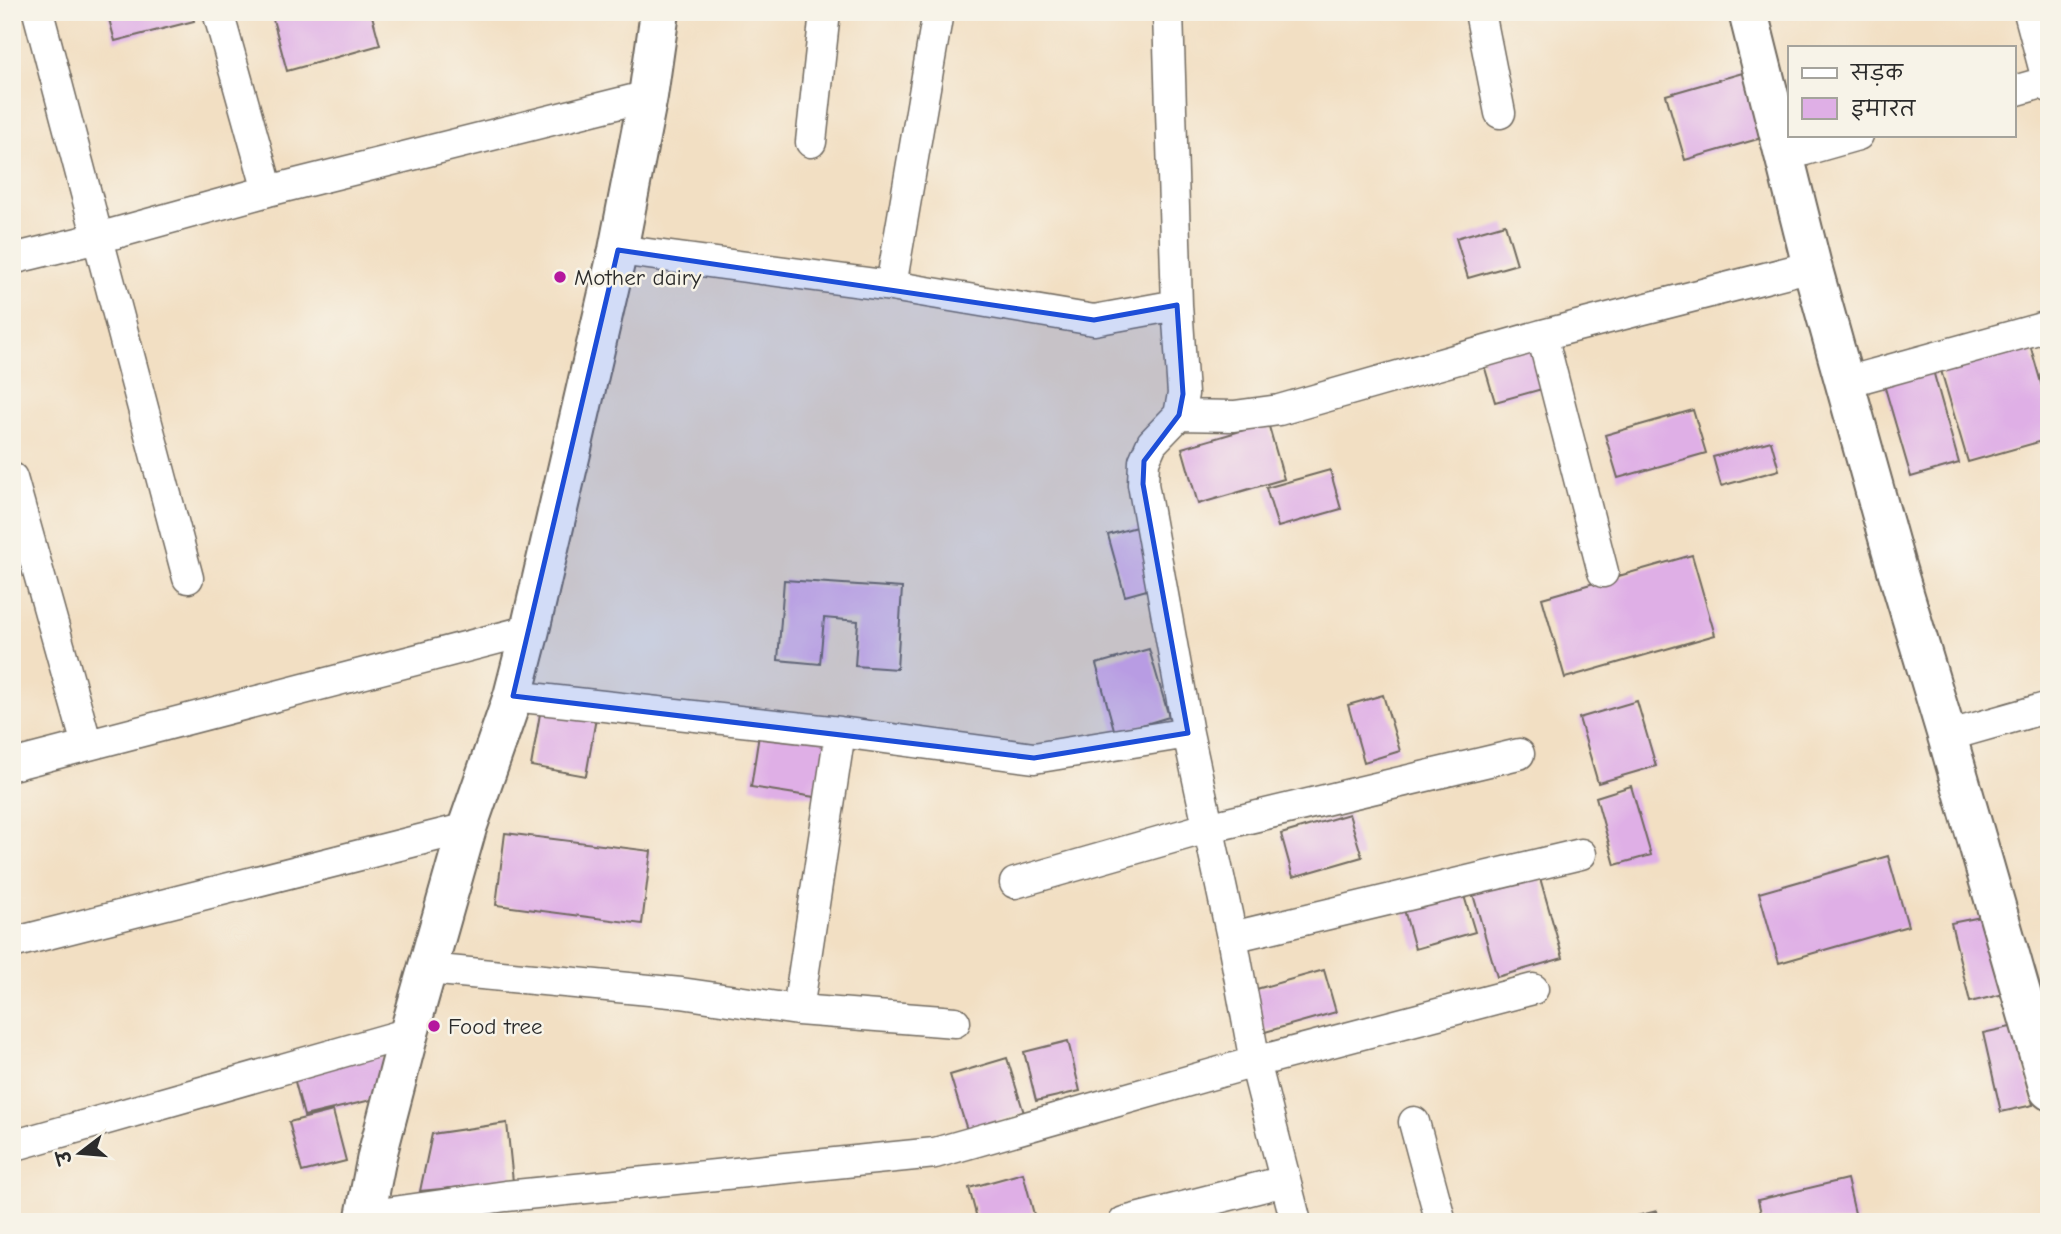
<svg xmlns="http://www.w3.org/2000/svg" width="2061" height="1234" font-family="'Comic Neue','Playpen Sans Deva',sans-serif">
<rect width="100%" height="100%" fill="#f7f3e8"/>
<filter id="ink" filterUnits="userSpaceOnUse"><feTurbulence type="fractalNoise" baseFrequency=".0143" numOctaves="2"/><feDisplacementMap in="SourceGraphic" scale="14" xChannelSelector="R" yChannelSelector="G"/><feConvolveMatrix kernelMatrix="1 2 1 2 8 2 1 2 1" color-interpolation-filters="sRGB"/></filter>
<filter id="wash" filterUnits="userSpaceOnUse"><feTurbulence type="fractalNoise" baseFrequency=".00686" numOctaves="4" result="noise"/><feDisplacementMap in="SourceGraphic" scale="28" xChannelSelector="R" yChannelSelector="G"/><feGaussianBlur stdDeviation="1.57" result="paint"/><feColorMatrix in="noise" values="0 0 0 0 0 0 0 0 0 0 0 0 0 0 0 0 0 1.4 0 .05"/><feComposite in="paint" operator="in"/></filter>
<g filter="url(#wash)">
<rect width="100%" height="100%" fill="#f2dfc3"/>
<g id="blocks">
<!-- building -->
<path fill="#dfafe6" d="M 107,12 L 192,12 L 194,21 L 115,41 Z
M 271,12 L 371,12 L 380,45 L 287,71 Z
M 1746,72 L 1765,137 L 1685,160 L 1666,95 Z
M 1505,224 L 1517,264 L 1468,278 L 1456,238 Z
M 1535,339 L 1549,387 L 1495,402 L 1481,355 Z
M 2029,341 L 2049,411 L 2049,439 L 1968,462 L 1940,367 Z
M 1932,367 L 1959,463 L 1911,477 L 1883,381 Z
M 1693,410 L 1706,453 L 1618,478 L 1605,435 Z
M 1268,423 L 1284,479 L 1198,504 L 1182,448 Z
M 1771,441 L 1779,470 L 1721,486 L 1713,457 Z
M 1330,470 L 1341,509 L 1278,527 L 1266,488 Z
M 1143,525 L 1161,586 L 1125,596 L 1108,535 Z
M 1692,555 L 1715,635 L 1565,678 L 1542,598 Z
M 784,580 L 902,588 L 897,669 L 855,666 L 858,621 L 824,618 L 820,664 L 778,660 Z
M 1149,649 L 1169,717 L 1115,733 L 1096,664 Z
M 1383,695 L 1400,751 L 1364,762 L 1348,705 Z
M 1637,701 L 1656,766 L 1598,783 L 1579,718 Z
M 542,702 L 597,712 L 586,776 L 531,766 Z
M 760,728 L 830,738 L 821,798 L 751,787 Z
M 1631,786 L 1651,855 L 1615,865 L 1596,797 Z
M 1349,814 L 1362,857 L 1293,877 L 1281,834 Z
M 505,833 L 651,851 L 642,924 L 496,905 Z
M 1888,856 L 1908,926 L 1779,963 L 1759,893 Z
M 1538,871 L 1563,958 L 1497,977 L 1472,891 Z
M 1462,889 L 1475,932 L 1415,949 L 1403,906 Z
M 1986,916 L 2004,994 L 1970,1002 L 1951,923 Z
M 1324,970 L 1336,1012 L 1265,1032 L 1253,990 Z
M 2015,1026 L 2033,1105 L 2001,1112 L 1983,1033 Z
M 1068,1041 L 1080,1091 L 1036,1101 L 1024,1052 Z
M 382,1052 L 392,1095 L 304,1116 L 293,1074 Z
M 1007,1058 L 1024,1113 L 967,1130 L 950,1075 Z
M 333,1111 L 346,1161 L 302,1172 L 289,1122 Z
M 507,1123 L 513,1182 L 420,1191 L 432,1134 Z
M 1023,1173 L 1036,1222 L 978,1222 L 969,1188 Z
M 1847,1179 L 1857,1222 L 1763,1222 L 1758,1200 Z
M 1657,1211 L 1659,1222 L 1616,1222 L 1616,1221 Z"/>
</g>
</g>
<g filter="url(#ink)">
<use href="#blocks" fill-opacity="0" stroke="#716a60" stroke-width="2"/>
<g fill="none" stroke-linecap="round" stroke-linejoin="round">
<!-- minor casing -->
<g stroke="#716a60" stroke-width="33">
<path id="minor" d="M 38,12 L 188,578
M 218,12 L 268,191
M 1168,12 L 1177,305 L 1183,394 L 1179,415 L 1152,443 L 1144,461 L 1143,484 L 1188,733 L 1232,937 L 1255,1062 L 1296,1222
M 1480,12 L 1500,113
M 2029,12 L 2049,87
M 2014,91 L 2049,81
M 811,142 L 825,12
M 1784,156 L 1858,135
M 618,250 L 891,286 L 1094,320 L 1177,305
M 12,259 L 98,238 L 268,191 L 648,96
M 891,286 L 938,12
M 1542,335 L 1603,572
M 1846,382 L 2049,326
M 1179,415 L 1234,416 L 1279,410 L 1542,335 L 1812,266
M 12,478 L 87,745
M 513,696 L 840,732 L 1034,758 L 1188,733
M 840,732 L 798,1010 L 955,1022
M 1947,736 L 2049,707
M 12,765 L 530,630
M 1015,883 L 1207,828 L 1519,754
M 1232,937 L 1581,854
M 12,943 L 467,828
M 428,969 L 681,993 L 798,1010
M 1414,1122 L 1441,1222
M 12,1146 L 409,1033
M 365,1216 L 506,1196 L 935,1153 L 1255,1062 L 1533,989
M 1124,1222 L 1285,1181"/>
</g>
<!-- tertiary casing -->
<g stroke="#716a60" stroke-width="42">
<path id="tertiary" d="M 1748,12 L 1812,266 L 1897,570 L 1947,736 L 2049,1090
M 364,1222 L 377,1156 L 409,1033 L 467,828 L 513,696 L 530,630 L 618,250 L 648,96 L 660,12"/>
</g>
<!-- minor -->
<use href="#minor" stroke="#fff" stroke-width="30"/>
<!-- tertiary -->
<use href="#tertiary" stroke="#fff" stroke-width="38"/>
</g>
</g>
<!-- marked area -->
<path fill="#1d4ed8" fill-opacity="0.2" stroke="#1d4ed8" stroke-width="5" stroke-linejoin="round" d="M 618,250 L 1094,320 L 1177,305 L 1183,394 L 1179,415 L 1144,461 L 1143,484 L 1188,733 L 1034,758 L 513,696 Z"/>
<!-- markers -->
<g fill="#b5179e" stroke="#f7f3e8" stroke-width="2.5">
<circle cx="560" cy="277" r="7"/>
<circle cx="434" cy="1026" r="7"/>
</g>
<g text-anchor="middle" stroke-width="5" stroke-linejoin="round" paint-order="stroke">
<!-- poi labels -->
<g font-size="23" fill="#2b2b2b" stroke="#f7f3e8" text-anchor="start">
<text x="574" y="285">Mother dairy</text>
<text x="448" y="1034">Food tree</text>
</g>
</g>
<!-- margin -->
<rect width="2061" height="1234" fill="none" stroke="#f7f3e8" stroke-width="42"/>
<!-- legend -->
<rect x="1788" y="46" width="228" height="91" fill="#f7f3e8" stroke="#a5a39c" stroke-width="2"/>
<rect x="1802" y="68" width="35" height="10" fill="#ffffff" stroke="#a5a39c" stroke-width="2"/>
<text x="1851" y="80" font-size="21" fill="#2b2b2b">सड़क</text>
<rect x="1802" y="98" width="35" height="21" fill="#dfafe6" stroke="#a5a39c" stroke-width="2"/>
<text x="1851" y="116" font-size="21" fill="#2b2b2b">इमारत</text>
<!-- north arrow -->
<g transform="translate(80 1153) rotate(254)" stroke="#f7f3e8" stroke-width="5" paint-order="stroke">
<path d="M0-5L12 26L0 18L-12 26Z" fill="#2b2b2b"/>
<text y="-10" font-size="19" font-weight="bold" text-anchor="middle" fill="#2b2b2b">उ</text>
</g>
</svg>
